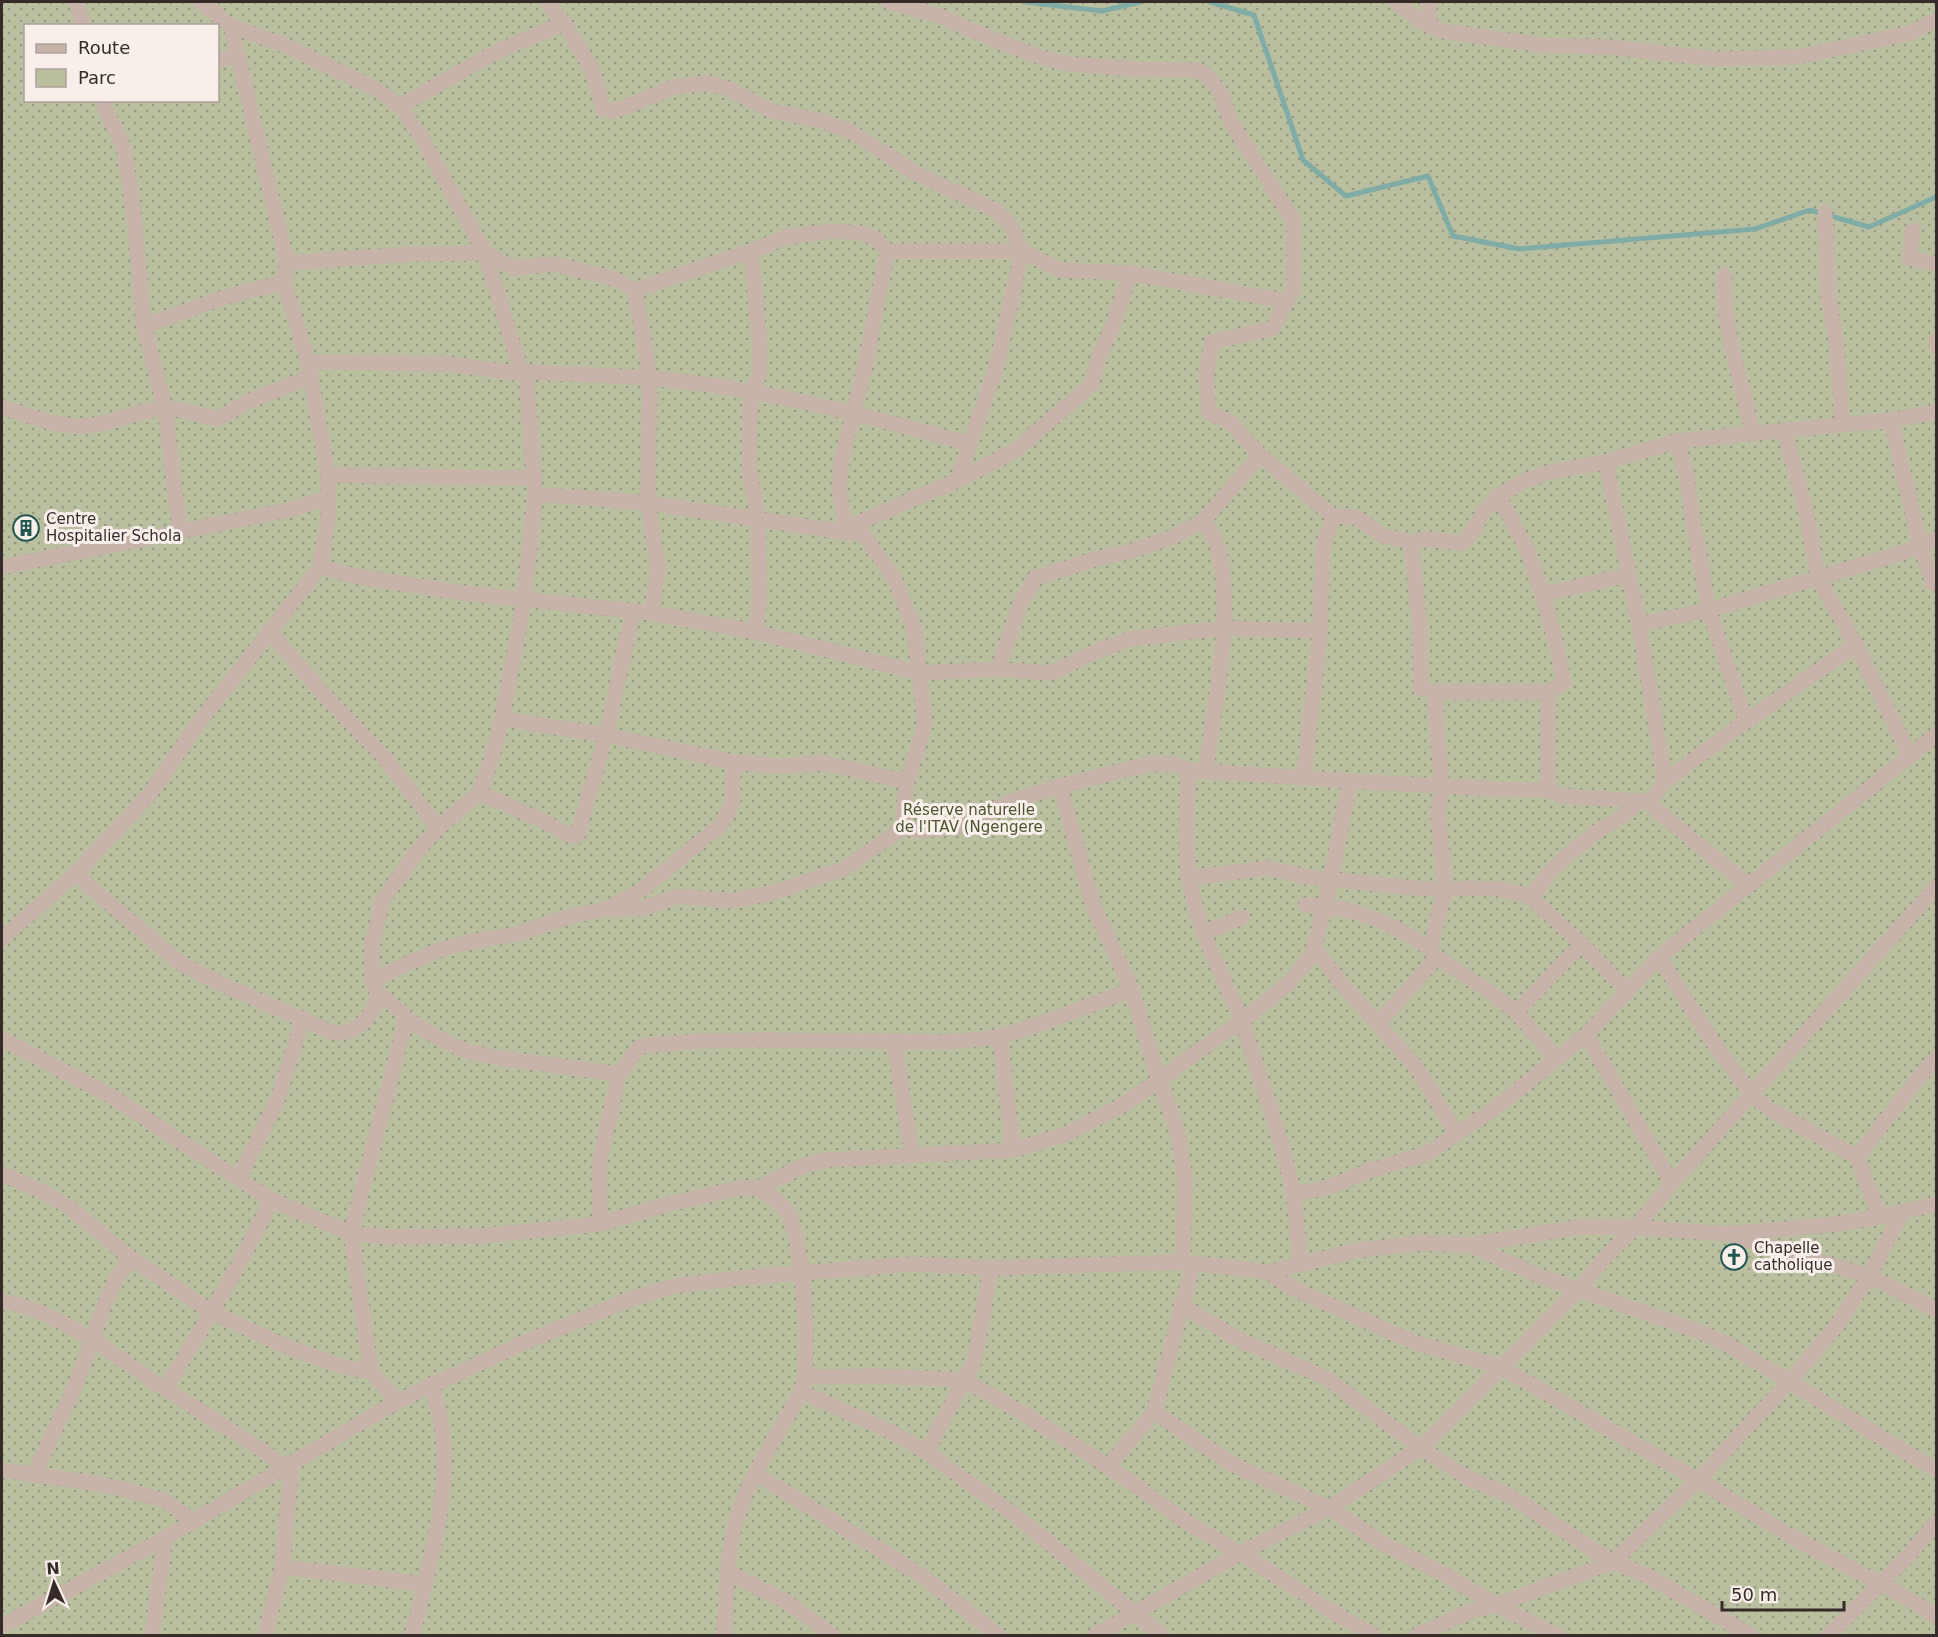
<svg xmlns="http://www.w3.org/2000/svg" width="1938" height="1637" font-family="'DejaVu Sans',sans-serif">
<defs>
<pattern id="green-dots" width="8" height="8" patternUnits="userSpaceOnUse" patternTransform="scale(1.5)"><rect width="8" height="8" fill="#b9bf9f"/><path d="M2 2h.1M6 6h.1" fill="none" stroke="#979b82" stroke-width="1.8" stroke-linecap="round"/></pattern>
</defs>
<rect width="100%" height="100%" fill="#f1e5de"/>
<!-- green -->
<path fill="url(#green-dots)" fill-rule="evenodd" d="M 2,2 L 1936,2 L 1936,1635 L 2,1635 ZM 26,26 L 218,26 L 218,100 L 26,100 Z"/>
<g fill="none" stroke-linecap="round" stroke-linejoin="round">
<!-- stream -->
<path stroke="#7faca6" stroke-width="5" d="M 1026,2 L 1102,11 L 1140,2
M 1210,2 L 1254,15 L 1303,160 L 1346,196 L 1428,176 L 1453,236 L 1519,249 L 1755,229 L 1810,210 L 1869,227 L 1936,197"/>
<!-- street -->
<path stroke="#c8b3aa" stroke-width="15" d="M 77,2 L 83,26
M 547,2 L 564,23 L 591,67 L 603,109 L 612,111 L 624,108 L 673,87 L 708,83 L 729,89 L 772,111 L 823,121 L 850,131 L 915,173 L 997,211 L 1011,226 L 1022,251 L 997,364 L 958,480
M 889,2 L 937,15 L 992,39 L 1046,59 L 1069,64 L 1136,69 L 1198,70 L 1209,77 L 1221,94 L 1233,126 L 1294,221 L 1294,290 L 1286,301 L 1274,328 L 1212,342 L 1206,375 L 1209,412 L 1231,423 L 1260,455 L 1333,516 L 1355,517 L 1384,536 L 1411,542 L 1426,539 L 1460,543 L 1468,538 L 1485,510 L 1498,496 L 1526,480 L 1550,472 L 1606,462 L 1677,441 L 1891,420 L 1936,412
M 1396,2 L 1419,20 L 1442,31 L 1542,45 L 1609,47 L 1717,59 L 1798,57 L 1910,33 L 1936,20
M 1429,2 L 1429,26
M 231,26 L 284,45 L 376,89 L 400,106 L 420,135 L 485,253 L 522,374 L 526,372 L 535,494 L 524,600 L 502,719 L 491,761 L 479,793 L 438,828 L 419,849 L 383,899 L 372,944 L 372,980 L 377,992 L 402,1012 L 406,1019 L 439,1038 L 466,1051 L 500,1058 L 619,1074 L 640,1046 L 702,1041 L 764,1040 L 944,1042 C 963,1041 982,1040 1000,1036 C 1045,1025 1088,1004 1132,990
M 218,60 L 239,56
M 104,100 L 105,109 L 121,141 L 125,154 L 134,216 L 144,326 L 165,408 L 180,532
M 400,106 L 496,52 L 564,23
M 1825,212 L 1828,295 L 1837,345 L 1842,424
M 1913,230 L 1909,258 L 1936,264
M 751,251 L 760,349 L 759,375 L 751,392 L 749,468 L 758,519 L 759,599 L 756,632
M 887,251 L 1022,251 L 1060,270 L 1129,273 L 1286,301
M 287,263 L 412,254 L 485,253 L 514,268 L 554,264 L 615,279 L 635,290 L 751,251 L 786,237 L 833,231 L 861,233 L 876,238 L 887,251 L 865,367 L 842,458 L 839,488 L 846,528 L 864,535 L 894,578 L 914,627 L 925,724 L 907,782 L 903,813 L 905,827
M 1724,275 C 1724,316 1731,348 1742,387 C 1746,403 1747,418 1754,433
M 635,290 L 650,378 L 648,503 L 658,567 L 652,613
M 144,326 L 222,298 L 284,282
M 1936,341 L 1936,346
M 308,362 L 449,364 L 522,374
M 526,372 C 567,374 608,375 649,378 C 758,387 865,415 970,444
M 2,407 C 26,415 51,425 77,426 C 107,427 134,411 163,408 C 177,407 203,416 217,419 L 251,400 L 310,377
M 1891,420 L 1920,545 L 1933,583 L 1936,584
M 1784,430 L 1806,511 L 1818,578 L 1856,645 L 1910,756
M 1677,441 L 1687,477 L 1692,516 L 1709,610 L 1746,721
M 1606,462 L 1639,624 L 1665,781 L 1649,804
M 328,475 L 535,478
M 535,494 L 648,503 L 857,534
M 1498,496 C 1508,515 1520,533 1528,553 C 1545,595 1555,637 1564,682 L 1548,692 L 1548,790
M 1204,520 C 1208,526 1212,533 1215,540 C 1237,600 1214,706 1206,770
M 846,528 L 958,480 L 1016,450 L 1091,385 L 1099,357 L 1115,320 L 1129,273
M 1411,542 L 1420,627 L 1421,689 L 1434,692 L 1442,786 L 1438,812 L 1445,890 L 1430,948
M 2,567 L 293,509 L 329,497
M 320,567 L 360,577 L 463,593 L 652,613 L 756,632 L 920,673 L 998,669 L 1050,673 L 1093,653 L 1129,639 L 1224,628 L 1320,631
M 1543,594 L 1629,575
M 1639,624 L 1709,610 L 1902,553 L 1936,539
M 269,631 L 328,699 L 384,757 L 438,828
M 998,669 L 1020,604 L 1035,578 L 1099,558 L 1129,552 L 1175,536 L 1204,520 L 1260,455
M 1434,692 L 1548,692
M 502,719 L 606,735 L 733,762 L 778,766 L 825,763 L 907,782
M 1188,770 L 1186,832 L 1188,878 L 1203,933 L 1242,1021 L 1279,1136 L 1294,1194 L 1300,1264
M 1304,777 L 1320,631 L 1323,546 L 1333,516
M 1665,781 L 1746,721 L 1856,645
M 1060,786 L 1093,905 L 1132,990 L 1159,1081 L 1178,1133 L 1185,1178 L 1183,1262
M 479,793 L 539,819 L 569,835 L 577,836 L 606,735 L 633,611
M 75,874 L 179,962 L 204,976 L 331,1032 C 355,1037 376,1016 377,992
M 1188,878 L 1269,868 L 1307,877 L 1415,888 L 1445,890 L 1470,888 L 1498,889 L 1523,894 L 1532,899 L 1582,944 L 1628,992
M 1532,899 C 1544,872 1573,850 1597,832 C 1610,822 1630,816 1636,801
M 1306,905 C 1319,906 1334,907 1347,910 C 1372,915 1421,938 1437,957 L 1496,996 L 1516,1012 L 1557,1059
M 610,907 L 640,891 L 721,825 L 733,802 L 733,762
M 1203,933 L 1242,917
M 2,939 L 75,874 L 149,795 L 197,725 L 320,567 L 328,517 L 328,475 L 308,362 L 284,282 L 287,263 L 231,26 L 201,2
M 1314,948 L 1343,985 L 1418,1069 L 1456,1133
M 1659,957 L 1711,1039 L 1752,1095 L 1769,1109 L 1857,1157 L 1880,1217
M 372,980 L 436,951 L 469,942 L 516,934 L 568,917 L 605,909 L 644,908 L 678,896 L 730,901 L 773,893 L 843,869 L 905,827 L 920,831 L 958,827 L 1009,802 L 1060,786 L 1149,764 L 1174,764 L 1188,770 L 1350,781 L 1498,789 L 1548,790 L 1563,796 L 1641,801 L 1649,804 L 1748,885
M 1516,1012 L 1582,944
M 1378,1024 L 1437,957
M 1586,1035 L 1672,1183
M 1000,1036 L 1013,1150
M 2,1039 L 111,1096 L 271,1200 L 351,1233 L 387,1237 L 481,1236 L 600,1224 L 665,1205 L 739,1188 L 758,1188 L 779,1202 L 788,1213 L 796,1236 L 802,1273 L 806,1328 L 805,1377 L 801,1392 C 778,1436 745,1480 734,1529 C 726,1564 726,1600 724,1636
M 894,1042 L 912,1154
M 1857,1157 L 1916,1081 L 1936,1058
M 2,1174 L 42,1191 L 69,1207 L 132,1259 L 212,1312 L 274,1341 L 312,1356 L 344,1367 L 371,1372 L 398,1401
M 239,1178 L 276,1103 L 304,1018
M 758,1188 L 805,1165 L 826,1160 L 1013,1150 L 1064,1135 L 1119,1107 L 1159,1081 L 1198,1051 L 1242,1021 L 1289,983 L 1311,956 L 1325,907 L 1350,781
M 1294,1194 L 1329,1187 L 1372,1170 L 1428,1153 L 1497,1107 L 1586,1035 L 1659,957 L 1936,735
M 600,1224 L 599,1164 L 619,1074
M 1734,1236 L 1869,1276 L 1936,1310
M 1469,1245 L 1542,1277 L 1698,1331 L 1725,1343 L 1936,1470
M 1269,1272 L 1294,1289 L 1416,1343 L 1501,1367 L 1698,1480 L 1799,1541 L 1897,1592 L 1936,1616
M 2,1301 C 61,1312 112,1354 162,1387 C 203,1413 245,1438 285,1466
M 1181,1305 L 1238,1339 L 1326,1378 L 1421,1448 L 1466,1477 L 1510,1496 L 1613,1562 L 1648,1576 L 1752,1636
M 371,1372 L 351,1233 L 406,1019
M 805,1377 L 875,1376 L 964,1380 L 1026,1415 L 1108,1466 L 1191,1525 L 1241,1553 L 1328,1609 L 1374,1636
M 165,1389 C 203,1327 241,1265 271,1200
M 801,1392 L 892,1432 L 926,1452 L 1020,1519 L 1163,1636
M 1154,1412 L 1234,1465 L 1329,1508 L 1380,1542 L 1444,1574 L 1496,1605 L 1558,1636
M 926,1452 L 974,1362 L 991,1268
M 1108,1466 L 1154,1412 L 1193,1264
M 2,1470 L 93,1483 L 127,1490 L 166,1501 L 193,1521
M 34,1474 L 76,1384 L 104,1306 L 117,1277 L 132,1259
M 756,1474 L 921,1575 L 999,1636
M 282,1567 L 425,1584 L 412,1636
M 727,1572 L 785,1601 L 834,1636
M 425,1584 C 437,1534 449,1481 442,1429 C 440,1414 435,1399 432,1384
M 2,1626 L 165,1538 L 398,1401 L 532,1339 L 623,1302 L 674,1286 L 739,1278 L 912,1264 L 991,1268 L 1183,1262 L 1269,1272 L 1359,1250 L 1422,1243 L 1469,1245 L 1580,1227 L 1636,1227 L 1726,1234 L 1828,1225 L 1880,1217 L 1936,1204
M 152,1636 L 165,1538
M 265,1636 L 282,1567 L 292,1462
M 1094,1636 L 1241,1553 L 1329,1508 L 1421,1448 L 1579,1289 L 1603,1260 L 1636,1227 L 1672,1183 L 1936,887
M 1416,1636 L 1470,1611 L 1496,1605 L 1613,1562 L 1698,1480 L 1790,1381 L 1837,1325 L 1869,1276 L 1902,1212
M 1828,1636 L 1909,1555 L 1936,1523"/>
</g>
<!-- icons -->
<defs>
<g id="building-ring" transform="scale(1.35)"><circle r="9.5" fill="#f9efea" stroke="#225550" stroke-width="1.5"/><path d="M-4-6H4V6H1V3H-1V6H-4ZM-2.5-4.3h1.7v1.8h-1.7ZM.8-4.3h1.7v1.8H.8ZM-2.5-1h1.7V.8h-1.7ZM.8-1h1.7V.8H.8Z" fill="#225550"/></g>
<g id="church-ring" transform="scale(1.35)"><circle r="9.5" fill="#f9efea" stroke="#225550" stroke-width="1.5"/><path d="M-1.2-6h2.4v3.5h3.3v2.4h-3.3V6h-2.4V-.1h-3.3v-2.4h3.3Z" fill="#225550"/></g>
</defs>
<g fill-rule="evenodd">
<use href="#building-ring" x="26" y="528"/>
<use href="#church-ring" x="1734" y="1257"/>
</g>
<g text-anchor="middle" stroke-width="6" stroke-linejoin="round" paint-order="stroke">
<!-- poi labels -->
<g font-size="15" fill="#362b29" stroke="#f9efea" text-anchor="start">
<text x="46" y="524">Centre<tspan x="46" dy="17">Hospitalier Schola</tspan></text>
<text x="1754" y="1253">Chapelle<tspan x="1754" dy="17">catholique</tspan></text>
</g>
<!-- park labels -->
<g font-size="15" fill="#4b532f" stroke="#f9efea">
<text x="969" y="815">Réserve naturelle<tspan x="969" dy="17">de l'ITAV (Ngengere</tspan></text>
</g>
</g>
<!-- border -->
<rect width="1938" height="1637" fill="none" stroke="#362b29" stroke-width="6"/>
<!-- legend -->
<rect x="24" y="24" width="195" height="78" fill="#f9efea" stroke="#aba19d" stroke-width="1.5"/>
<rect x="36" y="44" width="30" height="9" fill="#c8b3aa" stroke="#aba19d" stroke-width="1.5"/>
<text x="78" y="54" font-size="18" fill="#362b29">Route</text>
<rect x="36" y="69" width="30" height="18" fill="#b9bf9f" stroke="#aba19d" stroke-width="1.5"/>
<text x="78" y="84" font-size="18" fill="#362b29">Parc</text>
<!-- north arrow -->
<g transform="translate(54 1583) rotate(356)" stroke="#f9efea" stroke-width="4.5" paint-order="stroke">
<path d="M0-4.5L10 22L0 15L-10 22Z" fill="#362b29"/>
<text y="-9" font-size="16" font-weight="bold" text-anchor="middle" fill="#362b29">N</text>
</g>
<!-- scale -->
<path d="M1722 1601v9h122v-9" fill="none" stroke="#362b29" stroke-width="3"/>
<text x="1731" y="1601" font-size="18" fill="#362b29" stroke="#f9efea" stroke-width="4.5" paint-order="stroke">50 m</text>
</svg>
